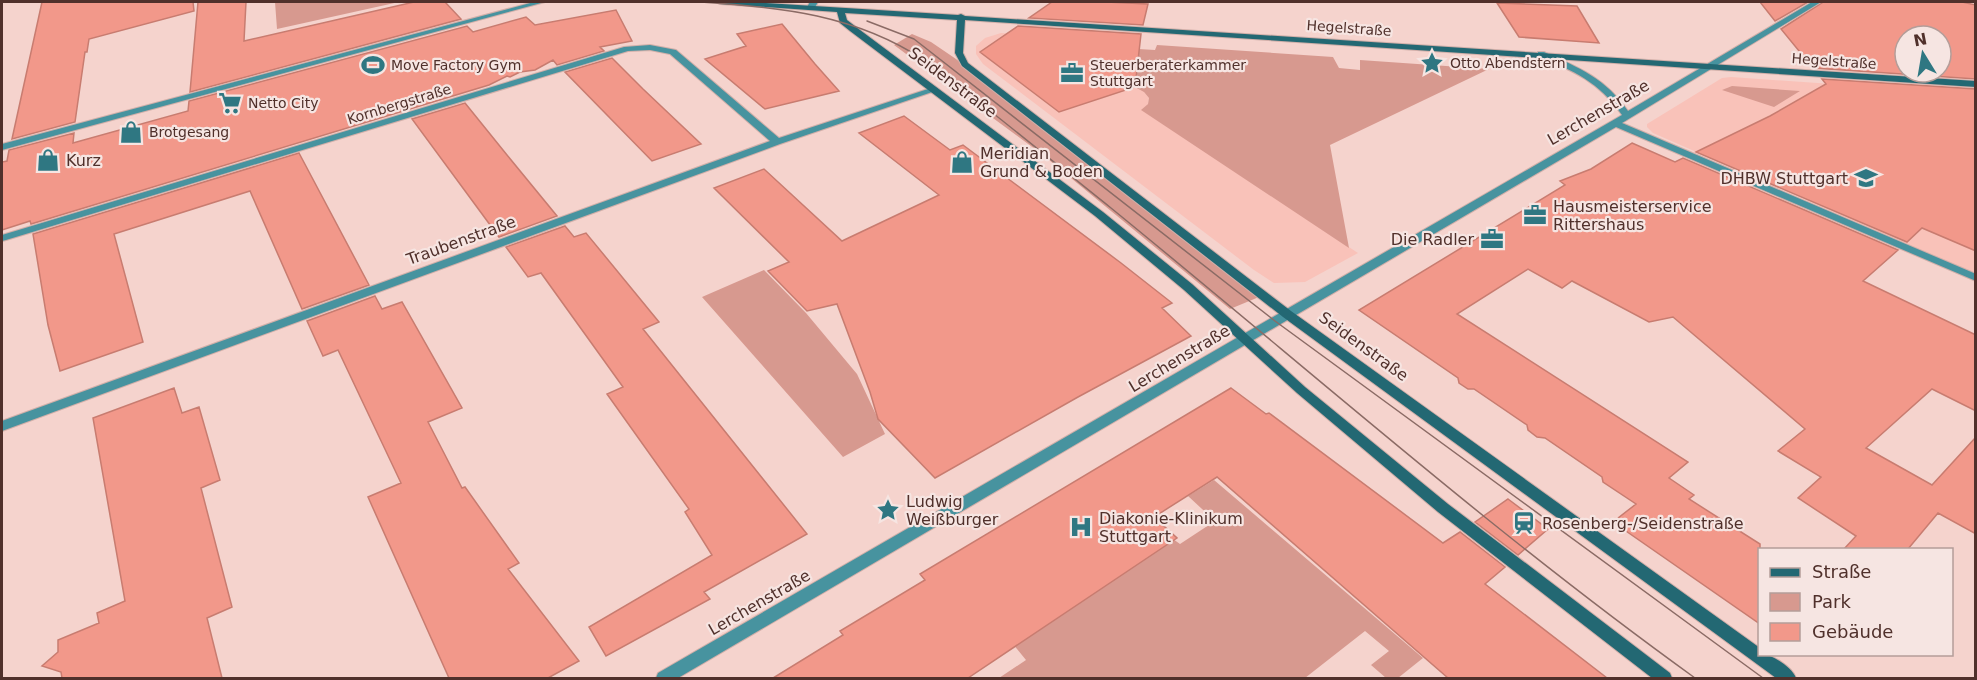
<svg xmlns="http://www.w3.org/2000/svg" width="1977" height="680" font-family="'DejaVu Sans',sans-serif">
<rect width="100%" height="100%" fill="#f5d3cd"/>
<!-- built -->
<path fill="#f9c2b9" d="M 1001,33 L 1138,40 L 1144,92 L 1149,98 L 1148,104 L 1142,110 L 1358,253 L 1305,282 L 1274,283 L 1254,270 L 983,64 L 976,54 L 976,46 L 985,38 Z
M 1731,77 L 1975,94 L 1975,274 L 1653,133 L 1647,127 L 1647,124 L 1722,78 Z"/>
<!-- green -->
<path fill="#d7998f" d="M 275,2 L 399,2 L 277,29 Z
M 912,34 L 931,42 L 956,59 L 1259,297 L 1230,309 L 1043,155 L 894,45 Z
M 1157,45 L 1333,57 L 1339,68 L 1360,70 L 1360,60 L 1489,69 L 1330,145 L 1349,248 L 1141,110 L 1148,104 L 1149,98 L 1144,92 L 1135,87 L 1138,49 L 1155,50 Z
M 1732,86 L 1800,91 L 1774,107 L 1722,90 Z
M 764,270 L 806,313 L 857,374 L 885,434 L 843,457 L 702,297 Z
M 1214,480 L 1423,658 L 1398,678 L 1386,678 L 1371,665 L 1389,651 L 1365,631 L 1305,678 L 999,678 L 1026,660 L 1013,644 L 1173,539 L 1180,544 L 1215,521 L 1188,496 Z"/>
<!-- building -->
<path fill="#f2988a" stroke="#c87c70" stroke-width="1.5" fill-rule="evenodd" d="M 42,2 L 193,2 L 194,11 L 89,39 L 87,52 L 85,52 L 75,122 L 12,139 Z
M 198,2 L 246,2 L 244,41 L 414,2 L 445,2 L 461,19 L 190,92 Z
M 1052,2 L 1106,2 L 1148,4 L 1143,25 L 1029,18 Z
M 1760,2 L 1808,2 L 1775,21 Z
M 1823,2 L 1962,2 L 1976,5 L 1976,79 L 1813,68 L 1781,29 ZM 1905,36 L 1941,36 L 1941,72 L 1905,72 Z
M 1497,3 L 1577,6 L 1599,43 L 1519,37 Z
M 616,10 L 632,41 L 600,47 L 604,51 L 557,65 L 553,60 L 535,70 L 520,72 L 510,77 L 507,76 L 489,85 L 31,224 L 30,221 L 2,230 L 2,162 L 7,161 L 9,150 L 74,133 L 73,143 L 188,111 L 189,101 L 467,26 L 473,32 L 526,17 L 535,25 Z
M 782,24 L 815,64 L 839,91 L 765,109 L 705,59 L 746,46 L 737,34 Z
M 1018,26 L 1141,34 L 1135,87 L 1059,112 L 980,52 Z
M 612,58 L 643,89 L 701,144 L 652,161 L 565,72 Z
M 1822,79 L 1976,89 L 1976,251 L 1922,228 L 1907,242 L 1696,152 L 1770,116 L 1826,84 Z
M 465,103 L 507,155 L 557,216 L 499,237 L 412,119 Z
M 904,116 L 950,150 L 963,145 L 1121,263 L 1172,303 L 1162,308 L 1191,336 L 1078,397 L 935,478 L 878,419 L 870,392 L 837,304 L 807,311 L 768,271 L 789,262 L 714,188 L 764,169 L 842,241 L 939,195 L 859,133 Z
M 1632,143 L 1675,162 L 1683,158 L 1898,250 L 1863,281 L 1976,335 L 1976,411 L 1932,389 L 1866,448 L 1932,485 L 1976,437 L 1976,534 L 1938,513 L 1908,549 L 1844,549 L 1856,536 L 1798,498 L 1821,477 L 1778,451 L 1805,429 L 1673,317 L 1649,322 L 1572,281 L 1562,288 L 1528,269 L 1457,314 L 1688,462 L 1669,478 L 1694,495 L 1689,499 L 1760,544 L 1760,624 L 1613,522 L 1636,504 L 1603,482 L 1602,477 L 1545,438 L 1537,437 L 1528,430 L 1527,425 L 1474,389 L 1468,389 L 1459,383 L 1458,378 L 1359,310 L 1565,185 L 1560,181 L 1591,169 Z
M 299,153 L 369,285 L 302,309 L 250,191 L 114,234 L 143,342 L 60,371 L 48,325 L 33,234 Z
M 565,226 L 574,237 L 586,233 L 659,322 L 643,329 L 807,534 L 704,592 L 710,599 L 606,656 L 589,627 L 712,555 L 685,512 L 689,509 L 607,394 L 623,387 L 541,273 L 528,277 L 506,247 Z
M 375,296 L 382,309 L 402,302 L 462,408 L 428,422 L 462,488 L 465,487 L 519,563 L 508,569 L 579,661 L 548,678 L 449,678 L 368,497 L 401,483 L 338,350 L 323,356 L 307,321 Z
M 174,388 L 182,413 L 199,407 L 220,480 L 201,488 L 232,607 L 207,618 L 222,678 L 62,678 L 61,672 L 42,666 L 58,652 L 58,640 L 99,623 L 97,613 L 125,601 L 93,418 Z
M 1231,388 L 1266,414 L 1269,413 L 1443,543 L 1460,532 L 1505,567 L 1485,584 L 1607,678 L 1448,678 L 1217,477 L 1154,517 L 1177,538 L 968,678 L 773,678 L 843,635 L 840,631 L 925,580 L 920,574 Z
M 1508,499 L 1548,529 L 1518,555 L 1475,522 Z"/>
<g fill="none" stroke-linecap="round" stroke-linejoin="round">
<!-- street casing -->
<g stroke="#d1afa9" stroke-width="2">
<path id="street" d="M 534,2 L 545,2 L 2,150 L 2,144 Z
M 810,2 L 818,2 L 814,9 L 811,9 L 807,7 Z
M 1812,2 L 1821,2 L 1622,123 L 1976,274 L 1976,281 L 1616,127 L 678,678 L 656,678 L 658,673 L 1622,115 C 1599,82 1574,71 1538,56 L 1538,52 L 1544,52 C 1580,68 1605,78 1628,111 Z
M 650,45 L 676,50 L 779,138 L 931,88 L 937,88 L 938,90 L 780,144 L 2,431 L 2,421 L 770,141 L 670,54 L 650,50 L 628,51 L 6,240 L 2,241 L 2,235 L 624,47 Z"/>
</g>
<!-- secondary casing -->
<g stroke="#d1afa9" stroke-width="2">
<path id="secondary" d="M 716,2 L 749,2 L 958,15 L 961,14 L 965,16 L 1976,81 L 1976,87 L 965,20 L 963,53 L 968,63 L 1291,311 L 1760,648 L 1760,654 C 1772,654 1792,667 1796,678 L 1776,678 L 1283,317 L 962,66 L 955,53 L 957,20 L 845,13 L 847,20 L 856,27 L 1103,212 L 1192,284 L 1305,387 L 1448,504 L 1670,673 L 1672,678 L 1652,678 L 1438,512 L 1297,393 L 1184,290 L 1095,216 L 850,31 L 840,23 L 837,12 L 720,4 Z"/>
</g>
<!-- street -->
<use href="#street" fill="#47939f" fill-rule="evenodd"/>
<!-- secondary -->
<use href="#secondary" fill="#236873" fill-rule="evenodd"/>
<!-- tram -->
<path stroke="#8b6b65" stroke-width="1.5" d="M 701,2 C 781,7 856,15 924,60 C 988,107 1049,159 1111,208 C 1305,366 1492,532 1695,678
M 867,21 L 914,39 L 1275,321 L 1763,678"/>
</g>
<!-- icons -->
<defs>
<g id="sight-bare" transform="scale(1.8)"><path d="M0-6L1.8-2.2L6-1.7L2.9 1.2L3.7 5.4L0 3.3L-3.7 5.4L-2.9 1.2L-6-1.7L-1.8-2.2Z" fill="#2f7782" stroke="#f6e5e2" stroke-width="2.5" paint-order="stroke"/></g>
<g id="stadium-bare" transform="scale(1.8)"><path d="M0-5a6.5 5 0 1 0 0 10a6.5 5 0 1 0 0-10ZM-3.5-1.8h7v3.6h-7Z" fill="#2f7782" stroke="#f6e5e2" stroke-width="2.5" paint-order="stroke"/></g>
<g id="office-bare" transform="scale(1.8)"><path d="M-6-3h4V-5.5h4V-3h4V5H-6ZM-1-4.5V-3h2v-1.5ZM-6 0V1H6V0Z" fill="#2f7782" stroke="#f6e5e2" stroke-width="2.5" paint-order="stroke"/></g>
<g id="supermarket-bare" transform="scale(1.8)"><path d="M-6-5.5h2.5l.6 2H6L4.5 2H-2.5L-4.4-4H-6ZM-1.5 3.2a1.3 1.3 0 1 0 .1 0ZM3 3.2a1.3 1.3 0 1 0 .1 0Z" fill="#2f7782" stroke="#f6e5e2" stroke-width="2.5" paint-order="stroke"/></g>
<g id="shop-bare" transform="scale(1.8)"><path d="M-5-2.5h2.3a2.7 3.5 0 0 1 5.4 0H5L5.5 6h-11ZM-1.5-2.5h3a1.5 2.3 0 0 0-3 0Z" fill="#2f7782" stroke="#f6e5e2" stroke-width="2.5" paint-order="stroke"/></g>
<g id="university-bare" transform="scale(1.8)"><path d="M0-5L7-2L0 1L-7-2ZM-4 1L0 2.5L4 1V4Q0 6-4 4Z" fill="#2f7782" stroke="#f6e5e2" stroke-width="2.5" paint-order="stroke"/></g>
<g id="station-bare" transform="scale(1.8)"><path d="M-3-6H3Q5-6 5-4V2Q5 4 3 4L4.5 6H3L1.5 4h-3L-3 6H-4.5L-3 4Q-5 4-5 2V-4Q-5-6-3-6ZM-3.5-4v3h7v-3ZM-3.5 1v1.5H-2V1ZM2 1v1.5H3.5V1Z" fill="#2f7782" stroke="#f6e5e2" stroke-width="2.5" paint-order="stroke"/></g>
<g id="hospital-bare" transform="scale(1.8)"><path d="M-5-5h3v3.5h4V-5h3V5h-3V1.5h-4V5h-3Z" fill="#2f7782" stroke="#f6e5e2" stroke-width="2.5" paint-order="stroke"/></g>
</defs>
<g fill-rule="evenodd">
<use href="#sight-bare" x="1432" y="63"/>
<use href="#stadium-bare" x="373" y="65"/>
<use href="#office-bare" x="1072" y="73"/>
<use href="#supermarket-bare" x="230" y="103"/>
<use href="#shop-bare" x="131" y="132"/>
<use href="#shop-bare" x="48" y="160"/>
<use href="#shop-bare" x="962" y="162"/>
<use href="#university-bare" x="1866" y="178"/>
<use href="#office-bare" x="1535" y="215"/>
<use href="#office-bare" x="1492" y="239"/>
<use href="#sight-bare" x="888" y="510"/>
<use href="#station-bare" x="1524" y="523"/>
<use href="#hospital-bare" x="1081" y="527"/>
</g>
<g text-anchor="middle" stroke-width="4.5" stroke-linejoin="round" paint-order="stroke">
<!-- far-street labels -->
<g font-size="14" fill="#50302b" stroke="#f6e5e2">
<text transform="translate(1349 28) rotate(4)" y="5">Hegelstraße</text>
<text transform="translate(1834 61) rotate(4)" y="5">Hegelstraße</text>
<text transform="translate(399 104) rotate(-17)" y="5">Kornbergstraße</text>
</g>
<!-- far-poi labels -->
<g font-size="14" fill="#50302b" stroke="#f6e5e2" text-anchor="start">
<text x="1450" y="68">Otto Abendstern</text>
<text x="391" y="70">Move Factory Gym</text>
<text x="1090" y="70">Steuerberaterkammer<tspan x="1090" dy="16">Stuttgart</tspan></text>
<text x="248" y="108">Netto City</text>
<text x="149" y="137">Brotgesang</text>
</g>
<!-- street labels -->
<g font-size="16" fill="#50302b" stroke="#f6e5e2">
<text transform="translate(953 82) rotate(37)" y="6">Seidenstraße</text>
<text transform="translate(1598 112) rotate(-30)" y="6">Lerchenstraße</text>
<text transform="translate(461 240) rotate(-20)" y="6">Traubenstraße</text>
<text transform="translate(1364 346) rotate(36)" y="6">Seidenstraße</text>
<text transform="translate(1179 358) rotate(-31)" y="6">Lerchenstraße</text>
<text transform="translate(759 602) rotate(-30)" y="6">Lerchenstraße</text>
</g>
<!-- poi labels -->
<g font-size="16" fill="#50302b" stroke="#f6e5e2" text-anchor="start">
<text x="980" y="159">Meridian<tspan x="980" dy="18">Grund &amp; Boden</tspan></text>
<text x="66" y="166">Kurz</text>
<text x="1848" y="184" text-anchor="end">DHBW Stuttgart</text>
<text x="1553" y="212">Hausmeisterservice<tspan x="1553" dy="18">Rittershaus</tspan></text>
<text x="1474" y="245" text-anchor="end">Die Radler</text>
<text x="906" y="507">Ludwig<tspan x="906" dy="18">Weißburger</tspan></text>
<text x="1099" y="524">Diakonie-Klinikum<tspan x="1099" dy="18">Stuttgart</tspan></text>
<text x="1542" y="529">Rosenberg-/Seidenstraße</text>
</g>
</g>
<!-- border -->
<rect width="1977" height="680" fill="none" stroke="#50302b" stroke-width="6"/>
<!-- legend -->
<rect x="1758" y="548" width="195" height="108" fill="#f6e5e2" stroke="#b49d99" stroke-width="1.5"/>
<rect x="1770" y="568" width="30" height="9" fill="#236873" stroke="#b49d99" stroke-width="1.5"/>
<text x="1812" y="578" font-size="18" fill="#50302b">Straße</text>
<rect x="1770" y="593" width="30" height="18" fill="#d7998f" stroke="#b49d99" stroke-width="1.5"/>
<text x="1812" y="608" font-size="18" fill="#50302b">Park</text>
<rect x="1770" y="623" width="30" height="18" fill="#f2988a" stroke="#b49d99" stroke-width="1.5"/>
<text x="1812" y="638" font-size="18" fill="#50302b">Gebäude</text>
<!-- north arrow -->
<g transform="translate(1923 54) rotate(349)"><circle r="28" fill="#f6e5e2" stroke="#b49d99" stroke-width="1.5"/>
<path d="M0-4.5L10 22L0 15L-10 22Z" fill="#2f7782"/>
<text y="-9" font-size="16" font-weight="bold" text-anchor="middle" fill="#50302b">N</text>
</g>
</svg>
